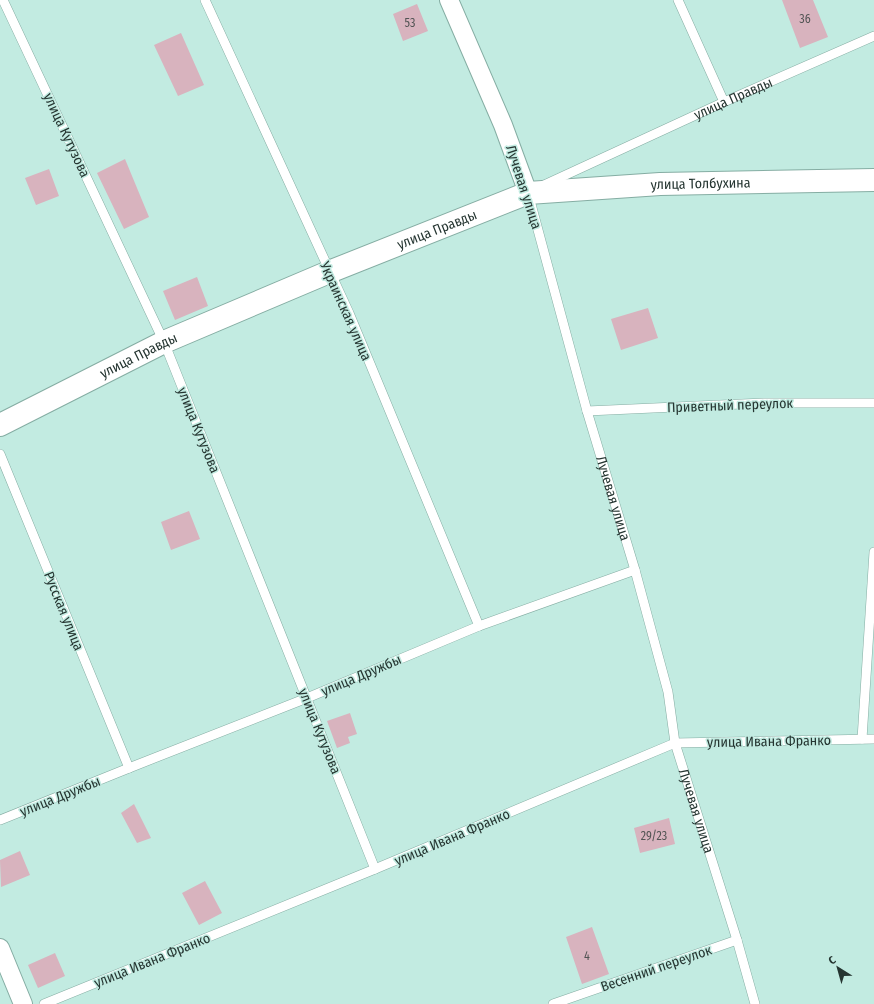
<svg xmlns="http://www.w3.org/2000/svg" width="874" height="1004" font-family="'Fira Sans Condensed',sans-serif">
<rect width="100%" height="100%" fill="#c2ebe1"/>
<!-- building -->
<path fill="#d8b3be" d="M 782,0 L 813,0 L 828,37 L 800,48 Z
M 417,4 L 428,31 L 403,41 L 393,14 Z
M 181,33 L 204,85 L 178,96 L 154,45 Z
M 125,159 L 149,217 L 124,229 L 97,173 Z
M 49,169 L 59,196 L 36,205 L 25,178 Z
M 197,277 L 208,306 L 175,320 L 163,291 Z
M 648,308 L 658,338 L 621,350 L 611,319 Z
M 189,511 L 200,539 L 171,550 L 161,522 Z
M 350,713 L 357,734 L 348,737 L 350,743 L 337,748 L 327,721 Z
M 134,804 L 151,838 L 137,843 L 121,813 Z
M 669,818 L 675,844 L 640,853 L 634,828 Z
M 20,851 L 30,875 L 1,887 L 0,860 Z
M 205,881 L 222,913 L 199,925 L 182,893 Z
M 592,927 L 609,974 L 582,984 L 566,937 Z
M 55,953 L 65,976 L 38,988 L 28,965 Z"/>
<g fill="none" stroke-linecap="round" stroke-linejoin="round">
<!-- service casing -->
<g stroke="#85ada3" stroke-width="10">
<g id="service">
<path d="M 3,0 L 164,342 L 375,869"/>
<path d="M 205,0 L 349,313 L 479,626"/>
<path d="M 678,0 L 724,102"/>
<path id="s1" d="M 544,185 L 724,102 L 874,36"/>
<path id="s2" d="M 528,193 L 587,411 L 635,570 L 668,692 L 675,743 L 737,940 L 755,1004"/>
<path d="M 587,411 L 764,403 L 874,403"/>
<path d="M 0,454 L 129,768"/>
<path d="M 862,739 L 874,552"/>
<path d="M 0,820 L 129,768 L 307,698 L 479,626 L 635,570"/>
<path d="M 44,1004 L 375,869 L 675,743 L 874,739"/>
<path d="M 553,1004 L 737,940"/>
</g>
</g>
<!-- minor casing -->
<g stroke="#85ada3" stroke-width="20">
<path id="minor" d="M 449,0 L 503,125 L 528,193
M 0,948 L 23,1004"/>
</g>
<!-- secondary casing -->
<g stroke="#85ada3" stroke-width="24">
<g id="secondary">
<path id="s3" d="M 0,425 L 164,342 L 329,272 L 528,193 L 660,184 L 874,180"/>
</g>
</g>
<!-- service -->
<use href="#service" stroke="#fff" stroke-width="9"/>
<!-- minor -->
<use href="#minor" stroke="#fff" stroke-width="18"/>
<!-- secondary -->
<use href="#secondary" stroke="#fff" stroke-width="22"/>
</g>
<g text-anchor="middle" stroke-width="3" stroke-linejoin="round" paint-order="stroke">
<!-- number labels -->
<g font-size="12" fill="#525454">
<text x="805" y="23">36</text>
<text x="410" y="27">53</text>
<text x="654" y="840">29/23</text>
<text x="587" y="960">4</text>
</g>
<!-- street labels -->
<g font-size="14" fill="#253531" stroke="#c2ebe1">
<text dy="5" stroke="none"><textPath href="#s1" startOffset="208">улица Правды</textPath></text>
<text transform="translate(67 135) rotate(65)" y="5">улица Кутузова</text>
<text dy="5" stroke="none"><textPath href="#s3" startOffset="750">улица Толбухина</textPath></text>
<text transform="translate(524 187) rotate(72)" y="5">Лучевая улица</text>
<text dy="5" stroke="none"><textPath href="#s3" startOffset="479">улица Правды</textPath></text>
<text transform="translate(346 311) rotate(66)" y="5">Украинская улица</text>
<text dy="5" stroke="none"><textPath href="#s3" startOffset="155">улица Правды</textPath></text>
<text transform="translate(730 405) rotate(-2)" y="5">Приветный переулок</text>
<text transform="translate(199 430) rotate(68)" y="5">улица Кутузова</text>
<text dy="5" stroke="none"><textPath href="#s2" startOffset="317">Лучевая улица</textPath></text>
<text transform="translate(64 611) rotate(68)" y="5">Русская улица</text>
<text transform="translate(361 675) rotate(-23)" y="5">улица Дружбы</text>
<text transform="translate(320 731) rotate(68)" y="5">улица Кутузова</text>
<text transform="translate(769 741) rotate(-1)" y="5">улица Ивана Франко</text>
<text transform="translate(60 796) rotate(-22)" y="5">улица Дружбы</text>
<text dy="5" stroke="none"><textPath href="#s2" startOffset="641">Лучевая улица</textPath></text>
<text transform="translate(452 837) rotate(-23)" y="5">улица Ивана Франко</text>
<text transform="translate(152 960) rotate(-22)" y="5">улица Ивана Франко</text>
<text transform="translate(656 968) rotate(-19)" y="5">Весенний переулок</text>
</g>
</g>
<!-- north arrow -->
<g transform="translate(838 968) rotate(323)" stroke="#c2ebe1" stroke-width="3" paint-order="stroke">
<path d="M0-3L7 15L0 10L-7 15Z" fill="#253531"/>
<text y="-6" font-size="11" font-weight="bold" text-anchor="middle" fill="#253531">С</text>
</g>
</svg>
